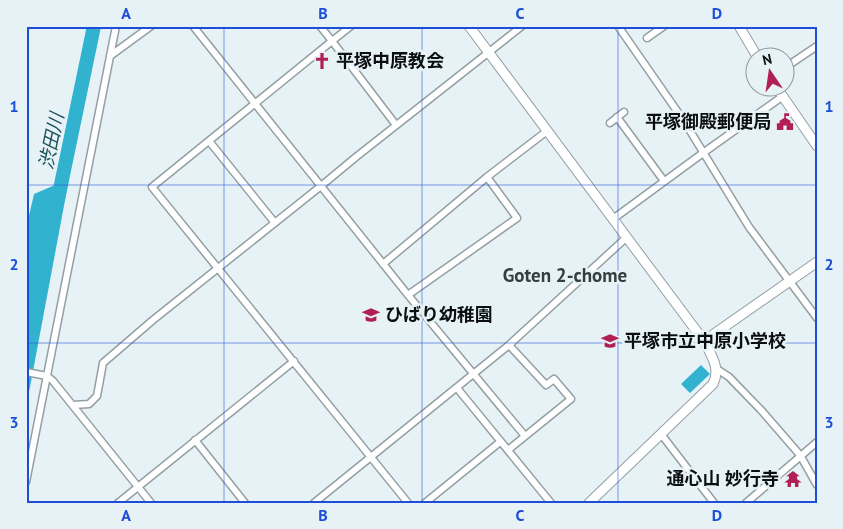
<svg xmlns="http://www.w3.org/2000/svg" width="843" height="529" font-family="'PT Sans','Noto Sans JP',sans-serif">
<rect width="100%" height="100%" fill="#e6f2f6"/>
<!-- water -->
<path fill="#31b3d0" d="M 69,179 L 30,387 L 26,404 L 26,229 L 34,194 Z
M 701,365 L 710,374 L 690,393 L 681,384 Z"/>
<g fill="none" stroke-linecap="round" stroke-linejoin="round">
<!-- river -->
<path stroke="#31b3d0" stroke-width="14" d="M 58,199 L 94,26"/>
<!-- minor casing -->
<g stroke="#949fa3" stroke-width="9">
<path id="minor" d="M 193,26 L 408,295 L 525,436
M 320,26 L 332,41 L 152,187 L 408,503
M 351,26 L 332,41 L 396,125
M 618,26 L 684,121 L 749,227 L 817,318
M 647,38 L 664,26
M 110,56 L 151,26
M 786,67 L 817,46
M 617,117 L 664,181
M 610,123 L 624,112
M 209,141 L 275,223
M 613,219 L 703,153 L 783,96
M 383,264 L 487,177 L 547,131
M 408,295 L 517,218 L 487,177
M 717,369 L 729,377 L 761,410 L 800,455 L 817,485
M 26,372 L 47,376 L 53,381 L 151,503
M 457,388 L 551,503
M 73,405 L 89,404 L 97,396 L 103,363 L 153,320 L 321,186 L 356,157 L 522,26
M 661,434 L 714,503
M 195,440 L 245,503
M 508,450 L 571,399 L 554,379 L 546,385 L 509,345
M 26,482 L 116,26
M 118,503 L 294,361
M 314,503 L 509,345 L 627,237
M 425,503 L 500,442
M 746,503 L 817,442"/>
</g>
<!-- tertiary casing -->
<g stroke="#949fa3" stroke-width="11">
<path id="tertiary" d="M 469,26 L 704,341 C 711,355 721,368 713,384 L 589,503
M 739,26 L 758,58
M 777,88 L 817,146
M 704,341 L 817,262"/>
</g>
<!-- minor -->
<use href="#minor" stroke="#fff" stroke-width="6"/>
<!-- tertiary -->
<use href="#tertiary" stroke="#fff" stroke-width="9"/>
</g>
<!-- grid -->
<path fill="none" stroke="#1d4ed8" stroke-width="1" stroke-opacity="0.55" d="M 224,26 L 224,503M 422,26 L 422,503M 618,26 L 618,503M 26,185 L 817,185M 26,343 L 817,343"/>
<!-- icons -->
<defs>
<g id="church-bare" transform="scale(1.35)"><path d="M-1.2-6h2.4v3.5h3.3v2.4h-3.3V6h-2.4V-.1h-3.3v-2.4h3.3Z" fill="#b02054" stroke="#e6f2f6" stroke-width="2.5" paint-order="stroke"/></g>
<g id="civic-bare" transform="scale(1.35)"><path d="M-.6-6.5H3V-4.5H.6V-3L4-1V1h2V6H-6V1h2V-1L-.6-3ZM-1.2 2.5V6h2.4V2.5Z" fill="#b02054" stroke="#e6f2f6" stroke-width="2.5" paint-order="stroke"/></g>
<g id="school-bare" transform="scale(1.35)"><path d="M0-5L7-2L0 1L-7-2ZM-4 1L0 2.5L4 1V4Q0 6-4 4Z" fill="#b02054" stroke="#e6f2f6" stroke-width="2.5" paint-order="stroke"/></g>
<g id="temple-bare" transform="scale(1.35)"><path d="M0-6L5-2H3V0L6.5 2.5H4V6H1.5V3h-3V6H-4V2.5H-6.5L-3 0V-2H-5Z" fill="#b02054" stroke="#e6f2f6" stroke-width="2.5" paint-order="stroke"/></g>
</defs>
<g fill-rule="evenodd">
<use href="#church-bare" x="322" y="61"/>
<use href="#civic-bare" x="785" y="122"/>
<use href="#school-bare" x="371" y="315"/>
<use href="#school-bare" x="610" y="341"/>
<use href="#temple-bare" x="793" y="479"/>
</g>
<g text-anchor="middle" stroke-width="5" stroke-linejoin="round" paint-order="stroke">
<!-- poi labels -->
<g font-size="18" font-weight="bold" fill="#0b0f10" stroke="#e6f2f6" text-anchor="start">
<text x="336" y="67">平塚中原教会</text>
<text x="771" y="128" text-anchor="end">平塚御殿郵便局</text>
<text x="385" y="321">ひばり幼稚園</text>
<text x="624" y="347">平塚市立中原小学校</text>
<text x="779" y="485" text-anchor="end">通心山 妙行寺</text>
</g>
<!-- water labels -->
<g font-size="19" font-style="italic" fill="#1d515e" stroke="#e6f2f6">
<text transform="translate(51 141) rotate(-78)" y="7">渋田川</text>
</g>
<!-- neighbourhood labels -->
<g font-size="19" font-weight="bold" fill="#343e41" stroke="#e6f2f6">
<text x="565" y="282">Goten 2-chome</text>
</g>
</g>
<!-- border -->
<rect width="843" height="529" fill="none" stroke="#e6f2f6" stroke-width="55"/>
<!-- north arrow -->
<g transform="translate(770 72) rotate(347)"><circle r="24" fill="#e6f2f6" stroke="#8e979a"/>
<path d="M0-4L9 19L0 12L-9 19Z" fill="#b02054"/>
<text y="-8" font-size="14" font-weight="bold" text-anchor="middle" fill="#0b0f10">N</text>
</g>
<rect x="28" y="28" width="788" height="474" fill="none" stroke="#1d4ed8" stroke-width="2"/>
<g font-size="16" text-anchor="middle" font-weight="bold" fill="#1d4ed8">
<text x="126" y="19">A</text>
<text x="323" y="19">B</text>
<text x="520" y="19">C</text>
<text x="717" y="19">D</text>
<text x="14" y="112">1</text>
<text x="829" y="112">1</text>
<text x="14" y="270">2</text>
<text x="829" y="270">2</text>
<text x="14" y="428">3</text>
<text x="829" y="428">3</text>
<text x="126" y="521">A</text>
<text x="323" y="521">B</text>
<text x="520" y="521">C</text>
<text x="717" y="521">D</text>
</g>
</svg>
